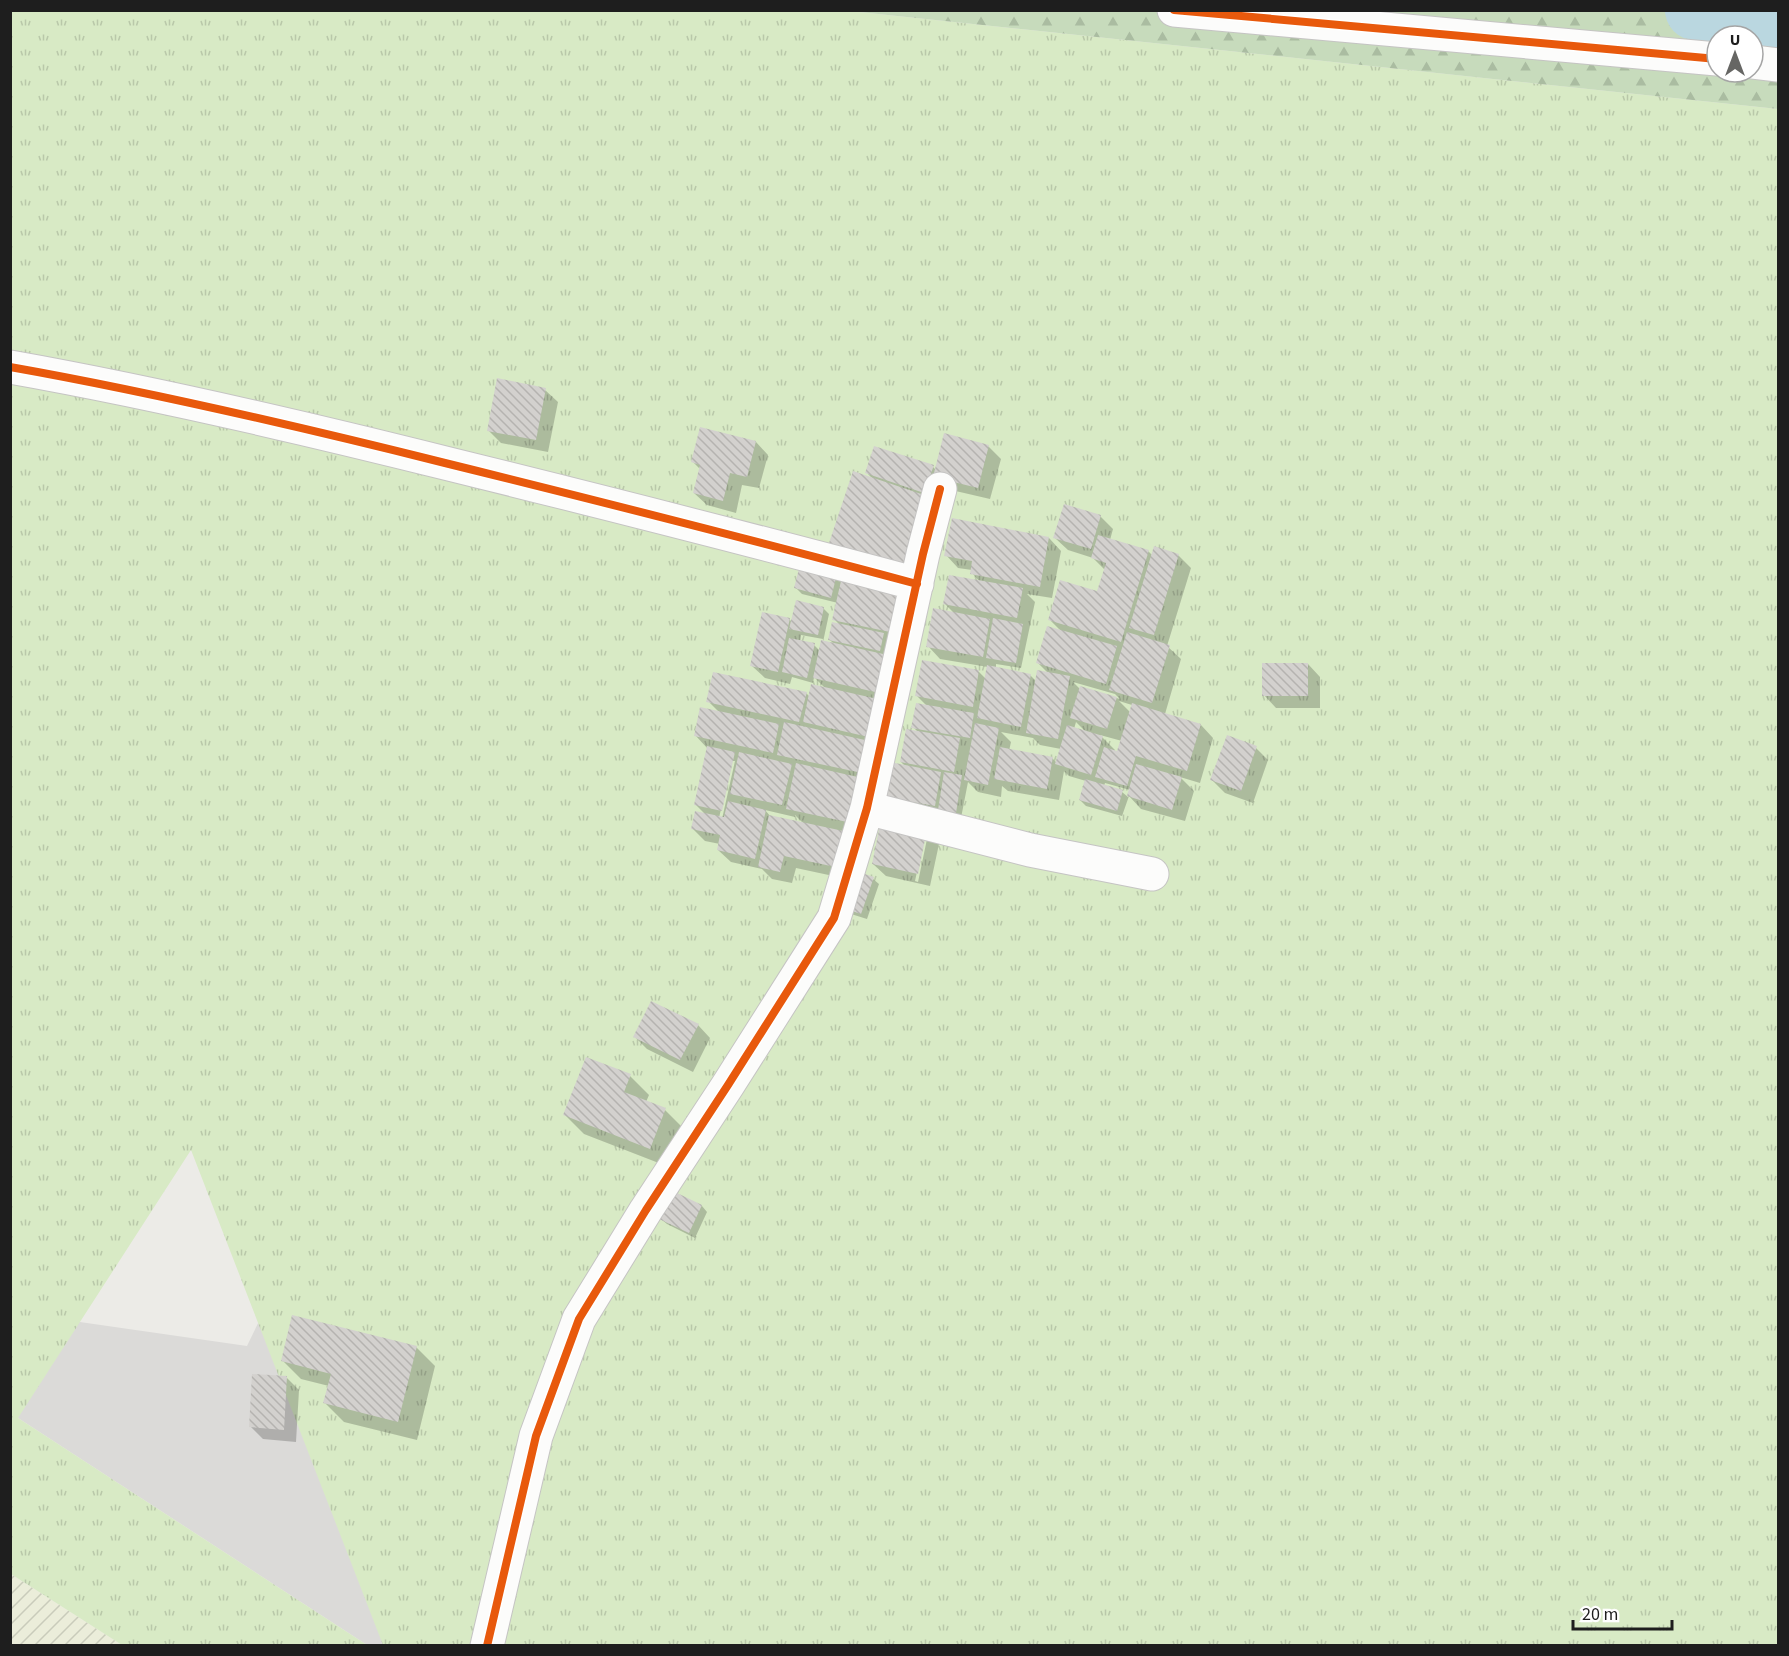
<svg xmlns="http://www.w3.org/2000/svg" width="1789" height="1656" font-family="'Source Sans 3',sans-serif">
<defs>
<pattern id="farmland-furrows" width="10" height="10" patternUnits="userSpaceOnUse" patternTransform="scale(1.5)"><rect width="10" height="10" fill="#ebedda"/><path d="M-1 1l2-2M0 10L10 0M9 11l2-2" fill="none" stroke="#c9cbbb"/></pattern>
<pattern id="grass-tufts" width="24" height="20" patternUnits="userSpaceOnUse" patternTransform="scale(1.5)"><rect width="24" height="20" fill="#d8eac5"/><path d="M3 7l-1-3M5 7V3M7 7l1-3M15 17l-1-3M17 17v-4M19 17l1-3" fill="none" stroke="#b9c8a9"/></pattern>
<pattern id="forest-firs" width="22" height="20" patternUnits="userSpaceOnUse" patternTransform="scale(1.5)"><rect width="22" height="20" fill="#c7dbbc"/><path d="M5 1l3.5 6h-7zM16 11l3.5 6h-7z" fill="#aabca1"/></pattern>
<pattern id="building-back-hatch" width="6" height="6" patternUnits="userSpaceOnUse" patternTransform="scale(1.5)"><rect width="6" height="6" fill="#d3d1ce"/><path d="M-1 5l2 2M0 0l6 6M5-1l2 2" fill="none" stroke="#b5b3b0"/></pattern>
</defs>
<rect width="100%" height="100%" fill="#ecebe7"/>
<!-- residential -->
<path fill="#dbdad8" d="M 277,1284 L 389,1645 L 367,1645 L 18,1418 L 38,1316 L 247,1346 Z"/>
<!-- farmland -->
<path fill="url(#farmland-furrows)" d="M 10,1574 L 11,1574 L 122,1645 L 11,1645 Z"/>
<!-- grass -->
<path fill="url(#grass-tufts)" d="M 10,11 L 850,11 L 1778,109 L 1778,1645 L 383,1645 L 191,1150 L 18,1418 L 367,1645 L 122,1645 L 11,1574 Z"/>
<!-- forest -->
<path fill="url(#forest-firs)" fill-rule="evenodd" d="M 850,11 L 1778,11 L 1778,109 ZM 1717,36 L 1753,36 L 1753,72 L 1717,72 Z"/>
<!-- shadow -->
<path fill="#0003" fill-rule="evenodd" d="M 545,390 L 558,402 L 548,452 L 501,443 L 488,430 Z
M 756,442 L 768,455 L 759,488 L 742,485 L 736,513 L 707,505 L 694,493 L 700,469 L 693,462 Z
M 988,446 L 1001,459 L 990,499 L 947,489 L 937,505 L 874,480 L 867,473 L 933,467 L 936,470 Z
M 1100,516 L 1113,529 L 1110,540 L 1148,551 L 1152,555 L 1178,555 L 1191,568 L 1167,646 L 1181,659 L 1165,714 L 1201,725 L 1213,738 L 1200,783 L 1180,777 L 1194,791 L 1185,821 L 1141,809 L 1129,796 L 1122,816 L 1086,806 L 1080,800 L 1086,781 L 1069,776 L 1064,771 L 1059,800 L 1008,791 L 1002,786 L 1001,797 L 978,792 L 968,782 L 961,818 L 898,809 L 906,767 L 901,762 L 918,732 L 913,727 L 927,706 L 917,696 L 923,662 L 979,672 L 986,679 L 988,667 L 940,659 L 928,646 L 955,614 L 945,604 L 980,582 L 972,573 L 972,570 L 958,568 L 946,555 L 1049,538 L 1061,551 L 1052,598 L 1027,594 L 1035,602 L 1021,668 L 996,664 L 996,669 L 1030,675 L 1037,682 L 1049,674 L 1038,663 L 1062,632 L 1050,620 L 1098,592 L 1105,570 L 1093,558 L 1068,550 L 1055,538 ZM 1073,682 L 1115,694 L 1120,699 L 1081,688 L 1080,689 ZM 1119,701 L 1132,705 L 1130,712 ZM 1076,722 L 1087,733 L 1074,729 ZM 1001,732 L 1033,738 L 1040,745 L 1061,749 L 1057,763 L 1052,758 L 1009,751 L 1011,742 ZM 1100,735 L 1122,741 L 1123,755 L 1114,752 L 1115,750 ZM 1105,783 L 1130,790 L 1128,797 L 1122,792 L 1104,786 Z
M 843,578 L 842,583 L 902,596 L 852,880 L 796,868 L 792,883 L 772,879 L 762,869 L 731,862 L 718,850 L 720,844 L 705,841 L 692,828 L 706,815 L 696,805 L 708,749 L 695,735 L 719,712 L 708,701 L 806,693 L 810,697 L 825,688 L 814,677 L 813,683 L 792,677 L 790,684 L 765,678 L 752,666 L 789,619 L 792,622 L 823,608 L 829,614 L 823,642 L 835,645 L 830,640 L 840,625 L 834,619 L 838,603 L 802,594 L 796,588 ZM 801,635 L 823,639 L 820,651 L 814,645 L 800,642 ZM 732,761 L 735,761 L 722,819 L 719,818 ZM 765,810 L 795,817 L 795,815 L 804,824 L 771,817 Z
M 1308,664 L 1320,677 L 1320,708 L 1276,708 L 1264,695 Z
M 1256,748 L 1268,760 L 1253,803 L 1225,793 L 1212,780 Z
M 926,831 L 939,844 L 930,886 L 886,876 L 873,864 ZM 924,839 L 927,839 L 918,882 L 915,881 Z
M 873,879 L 879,884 L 867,919 L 851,914 Z
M 698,1025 L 710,1038 L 693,1072 L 647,1049 L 635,1037 Z
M 630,1076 L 649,1095 L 646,1102 L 665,1110 L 684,1129 L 669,1167 L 584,1134 L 565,1115 Z
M 702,1206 L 707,1212 L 695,1238 L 667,1224 L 661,1219 Z
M 416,1347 L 435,1366 L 417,1440 L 344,1422 L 325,1403 L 329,1386 L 301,1379 L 282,1360 Z
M 286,1377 L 299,1390 L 296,1442 L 263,1439 L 251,1427 Z"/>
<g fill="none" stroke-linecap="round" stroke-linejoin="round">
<!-- river -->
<path stroke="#bad7e0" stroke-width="60" d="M 1695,10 L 1778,28"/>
</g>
<!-- building -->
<path fill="url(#building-back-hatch)" d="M 497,378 L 546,388 L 536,440 L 487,431 Z
M 700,427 L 756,441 L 747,477 L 730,473 L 723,501 L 693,493 L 700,465 L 691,462 Z
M 944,433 L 989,445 L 978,488 L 933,477 Z
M 874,446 L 934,465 L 924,493 L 865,473 Z
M 853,471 L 930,497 L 904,574 L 827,549 Z
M 1064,504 L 1101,515 L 1091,549 L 1053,538 Z
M 952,518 L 1049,537 L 1040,587 L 970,574 L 972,561 L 944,556 Z
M 1098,535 L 1149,550 L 1121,642 L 1048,620 L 1060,580 L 1097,591 L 1106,563 L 1091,558 Z
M 1154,546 L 1179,554 L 1154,635 L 1129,628 Z
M 801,561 L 838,570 L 831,598 L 794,588 Z
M 949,575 L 1023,588 L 1017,618 L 943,604 Z
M 841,581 L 903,594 L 895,633 L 832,620 Z
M 796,600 L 824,607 L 818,635 L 789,629 Z
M 933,608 L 990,619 L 983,657 L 926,647 Z
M 762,612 L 790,618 L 778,672 L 750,666 Z
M 993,618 L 1023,624 L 1016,663 L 986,658 Z
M 832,622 L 884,633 L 880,651 L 828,640 Z
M 1047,626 L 1117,646 L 1106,684 L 1036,663 Z
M 1127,632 L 1170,645 L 1152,703 L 1109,690 Z
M 789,638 L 815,643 L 807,678 L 782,672 Z
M 821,640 L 892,656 L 884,694 L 813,678 Z
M 922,660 L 979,670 L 973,707 L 915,696 Z
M 1262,663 L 1308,663 L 1308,696 L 1262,696 Z
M 987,665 L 1031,674 L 1021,727 L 977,718 Z
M 1037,670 L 1070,676 L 1058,739 L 1026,733 Z
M 713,672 L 807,692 L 799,722 L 706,702 Z
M 811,684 L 882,700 L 873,738 L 803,722 Z
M 1080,686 L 1117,697 L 1107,729 L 1070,718 Z
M 916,703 L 974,713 L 970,738 L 911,728 Z
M 1132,703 L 1201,724 L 1187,771 L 1136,756 L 1127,786 L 1095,777 L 1104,747 L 1117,751 Z
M 700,707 L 779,724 L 773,753 L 694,736 Z
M 784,722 L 874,742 L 867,774 L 777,755 Z
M 975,723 L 999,728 L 988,785 L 964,780 Z
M 1067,725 L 1103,736 L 1091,775 L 1055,764 Z
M 906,729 L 960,738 L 954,772 L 900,762 Z
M 1227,735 L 1257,746 L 1241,791 L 1210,780 Z
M 707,746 L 735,752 L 722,811 L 694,805 Z
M 1000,747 L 1053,757 L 1047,789 L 994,779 Z
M 739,752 L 792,764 L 782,805 L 730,794 Z
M 890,762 L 941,772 L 935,806 L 884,797 Z
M 796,763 L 862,778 L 852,823 L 786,809 Z
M 1136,764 L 1182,777 L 1172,810 L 1127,796 Z
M 944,772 L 962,775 L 956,813 L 938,810 Z
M 1085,779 L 1123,790 L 1117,811 L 1079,800 Z
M 728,801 L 766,810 L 755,859 L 717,850 L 720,835 L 691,829 L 695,811 L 724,817 Z
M 769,815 L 848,832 L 840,868 L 784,856 L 780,872 L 758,867 Z
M 881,820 L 927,830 L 918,874 L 872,864 Z
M 856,871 L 874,877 L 861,914 L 843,908 Z
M 651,1001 L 699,1024 L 680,1060 L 633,1037 Z
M 586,1057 L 631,1074 L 624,1092 L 666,1108 L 650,1149 L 563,1115 Z
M 673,1191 L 702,1205 L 689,1233 L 659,1219 Z
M 292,1315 L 417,1346 L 398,1422 L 323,1403 L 331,1374 L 281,1361 Z
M 252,1374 L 287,1376 L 284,1430 L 249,1427 Z"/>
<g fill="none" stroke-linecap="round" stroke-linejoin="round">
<!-- minor casing -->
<g stroke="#c5c4c3" stroke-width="35">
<path id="minor" d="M 1174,10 L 1717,59
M 1753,62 L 1778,65
M 10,367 C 157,393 301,427 445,463 C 603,502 760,542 917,584
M 867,808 L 1030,850 L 1152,874
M 487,1646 L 536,1436 L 579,1319 L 646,1210 L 728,1085 L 834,918 L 867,808 L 923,554 L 940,489"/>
</g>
<!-- minor -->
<use href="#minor" stroke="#fcfcfb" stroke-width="33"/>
<!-- cycleway casing -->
<g stroke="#fff" stroke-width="11">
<path id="cycleway" d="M 1174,10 L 1717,59
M 10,367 C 157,393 301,427 445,463 C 603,502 760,542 917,584
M 487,1646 L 536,1436 L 579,1319 L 646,1210 L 728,1085 L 834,918 L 867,808 L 923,554 L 940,489"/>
</g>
<!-- cycleway -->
<use href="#cycleway" stroke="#e8590c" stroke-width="8"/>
</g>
<!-- border -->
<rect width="1789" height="1656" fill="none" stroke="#1e1e1e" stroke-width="24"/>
<!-- north arrow -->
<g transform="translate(1735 54)"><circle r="28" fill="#ffffff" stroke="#a5a5a5" stroke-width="1.5"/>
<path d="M0-4.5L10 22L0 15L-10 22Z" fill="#666664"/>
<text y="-9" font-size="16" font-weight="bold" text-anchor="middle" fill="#1e1e1e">U</text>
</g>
<!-- scale -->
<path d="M1573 1620v9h99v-9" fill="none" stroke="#1e1e1e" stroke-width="3"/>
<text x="1582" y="1620" font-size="18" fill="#1e1e1e" stroke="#ffffff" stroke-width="4.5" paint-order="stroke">20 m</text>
</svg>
